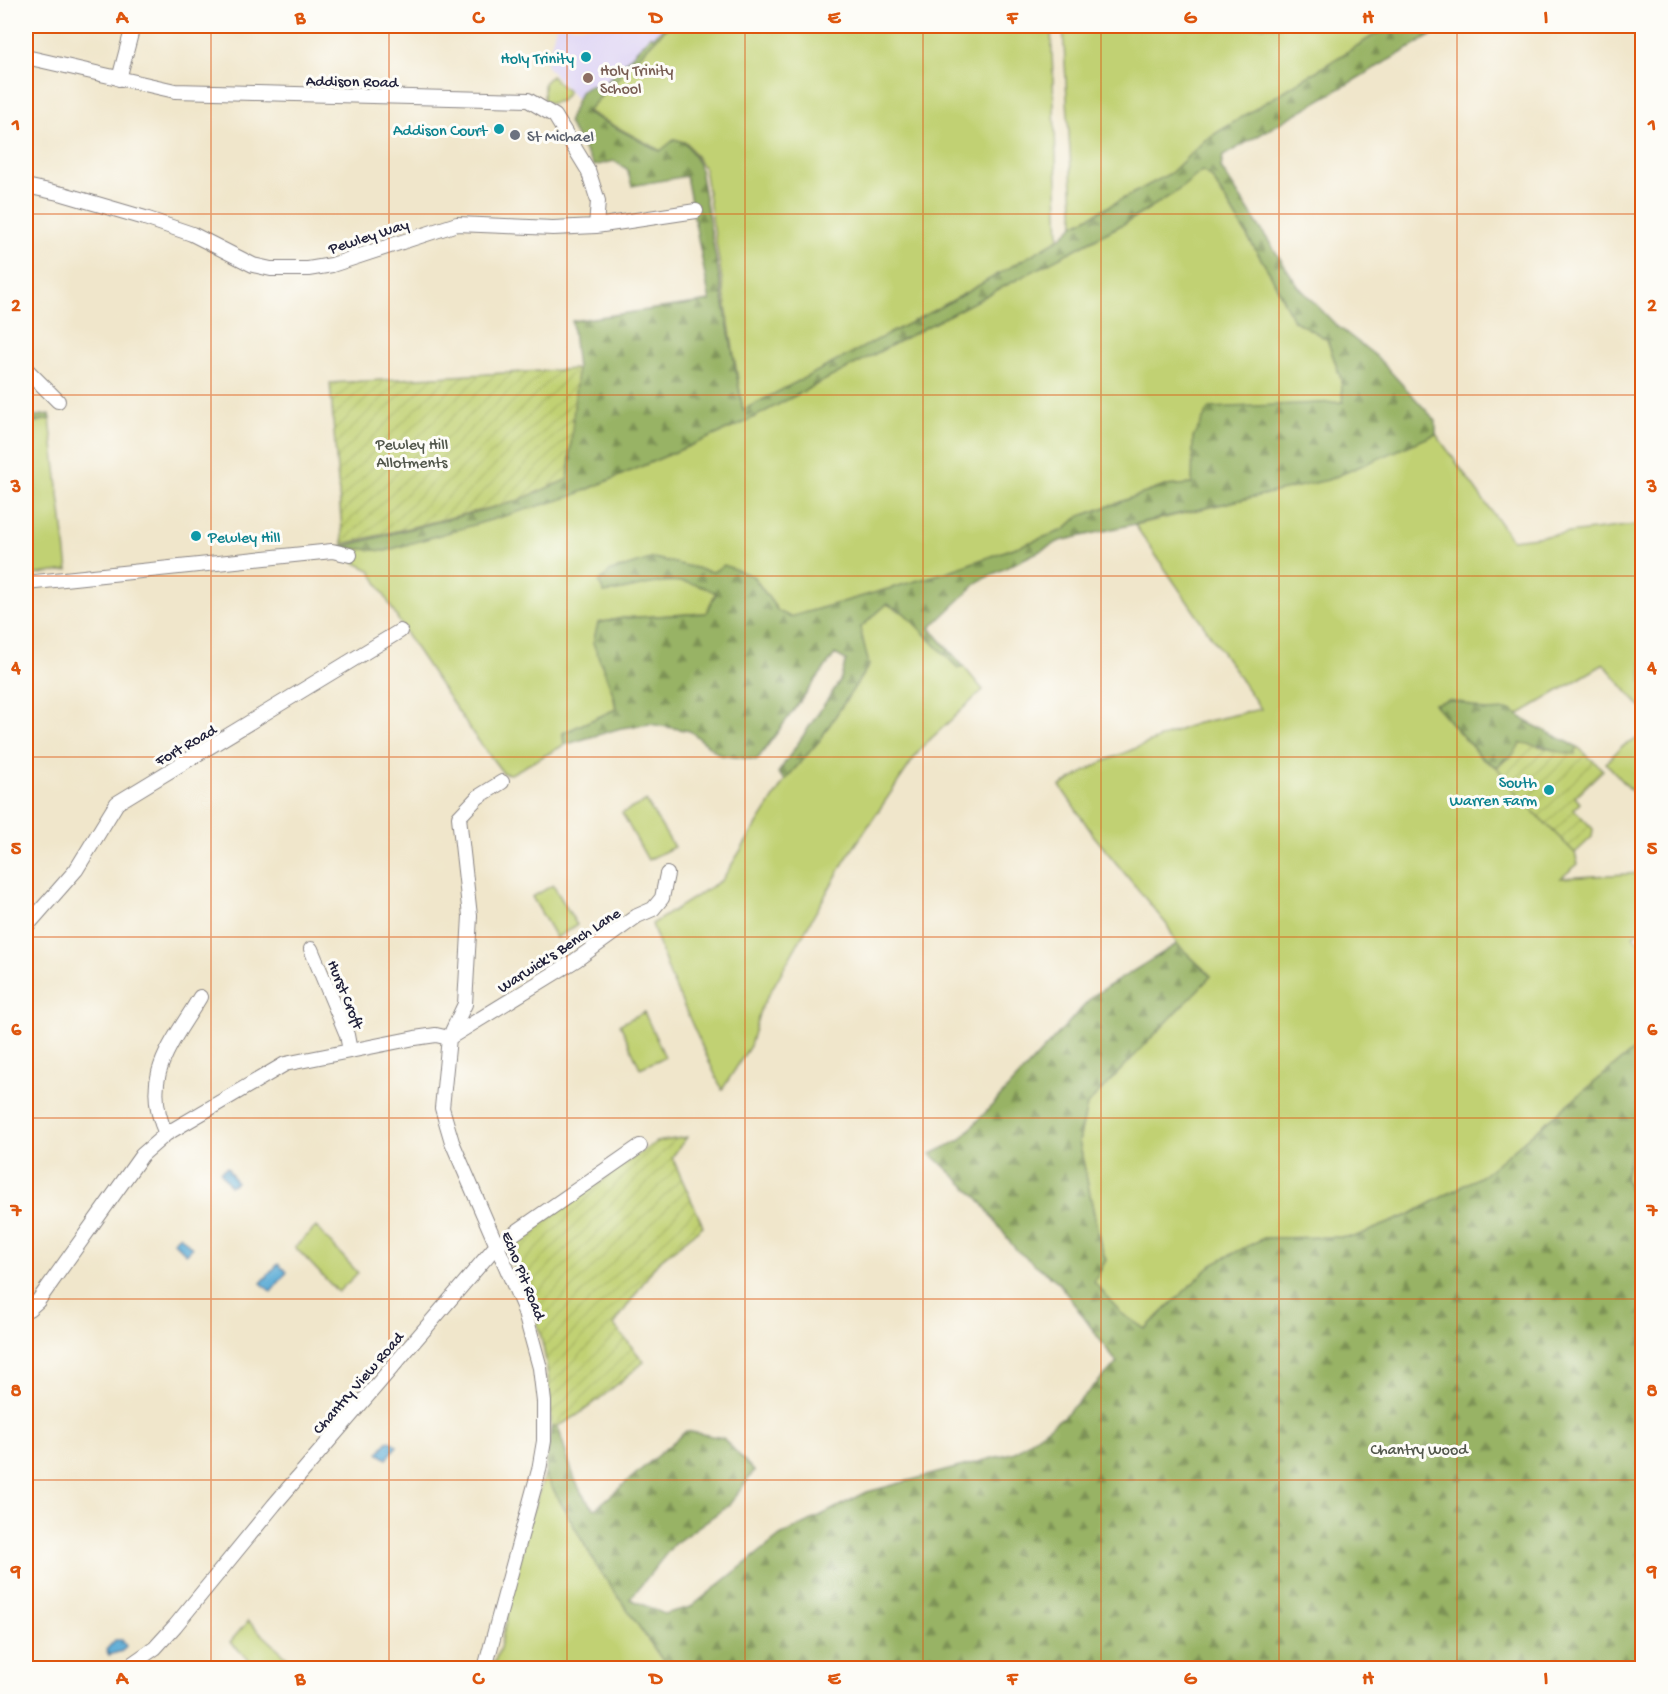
<svg xmlns="http://www.w3.org/2000/svg" width="1668" height="1694" font-family="'Gochi Hand',sans-serif">
<defs>
<pattern id="forest-firs" width="22" height="20" patternUnits="userSpaceOnUse" patternTransform="scale(1.5)"><rect width="22" height="20" fill="#98b365"/><path d="M5 1l3.5 6h-7zM16 11l3.5 6h-7z" fill="#7c9154"/></pattern>
<pattern id="garden-furrows" width="10" height="10" patternUnits="userSpaceOnUse" patternTransform="scale(1.5)"><rect width="10" height="10" fill="#c1d173"/><path d="M-1 1l2-2M0 10L10 0M9 11l2-2" fill="none" stroke="#a6b364"/></pattern>
<pattern id="water-ripples" width="26" height="14" patternUnits="userSpaceOnUse" patternTransform="scale(1.5)"><rect width="26" height="14" fill="#5bacd6"/><path d="M2 4q2-2 4 0t4 0M15 11q2-2 4 0t4 0" fill="none" stroke="#4b8caf"/></pattern>
</defs>
<rect width="100%" height="100%" fill="#fdfcf7"/>
<filter id="ink" filterUnits="userSpaceOnUse"><feTurbulence type="fractalNoise" baseFrequency=".0167" numOctaves="2"/><feDisplacementMap in="SourceGraphic" scale="12" xChannelSelector="R" yChannelSelector="G"/><feConvolveMatrix kernelMatrix="1 2 1 2 8 2 1 2 1" color-interpolation-filters="sRGB"/></filter>
<filter id="wash" filterUnits="userSpaceOnUse"><feTurbulence type="fractalNoise" baseFrequency=".008" numOctaves="4" result="noise"/><feDisplacementMap in="SourceGraphic" scale="24" xChannelSelector="R" yChannelSelector="G"/><feGaussianBlur stdDeviation="1.35" result="paint"/><feColorMatrix in="noise" values="0 0 0 0 0 0 0 0 0 0 0 0 0 0 0 0 0 1.4 0 .05"/><feComposite in="paint" operator="in"/></filter>
<g filter="url(#wash)">
<rect width="100%" height="100%" fill="#f0e6cb"/>
<!-- built -->
<path fill="#dfd5f5" d="M 556,26 L 668,26 L 587,111 L 546,65 Z"/>
<!-- grass -->
<path fill="#c1d173" stroke="#727a57" stroke-width="1.5" d="M 668,26 L 1051,26 L 1059,239 L 950,302 L 743,411 L 704,168 L 687,143 L 675,139 L 661,151 L 587,111 Z
M 1063,26 L 1389,26 L 1205,140 L 1171,173 L 1074,225 Z
M 551,76 L 568,92 L 561,101 L 551,103 L 544,101 L 544,83 Z
M 1202,170 L 1212,178 L 1271,275 L 1293,320 L 1327,339 L 1341,379 L 1343,402 L 1292,405 L 1194,470 L 1193,484 L 1165,486 L 1078,517 L 1064,530 L 944,573 L 790,617 L 778,611 L 753,576 L 716,592 L 706,613 L 623,618 L 598,623 L 616,709 L 563,733 L 564,745 L 511,774 L 503,773 L 474,735 L 408,637 L 370,570 L 355,563 L 340,547 L 385,551 L 572,496 L 741,424 L 1127,222 L 1176,192 Z
M 50,419 L 68,570 L 26,576 L 26,424 Z
M 1436,434 L 1512,540 L 1642,524 L 1642,709 L 1604,664 L 1518,715 C 1507,707 1498,712 1486,711 C 1465,709 1459,695 1435,704 L 1482,759 L 1497,767 L 1516,794 L 1575,853 L 1578,864 L 1561,878 L 1642,873 L 1642,928 L 1633,936 L 1642,947 L 1642,1043 L 1483,1175 L 1409,1215 L 1354,1237 L 1264,1238 L 1214,1263 L 1145,1329 L 1121,1313 L 1094,1282 L 1106,1260 L 1100,1243 L 1079,1141 L 1087,1105 L 1211,976 L 1177,944 L 1167,925 L 1094,836 L 1060,786 L 1100,763 L 1194,724 L 1261,709 L 1135,525 L 1328,479 Z
M 887,604 L 904,613 L 958,667 L 963,666 L 983,690 L 921,748 L 846,859 L 760,1010 L 750,1046 L 722,1090 L 671,978 L 652,924 L 722,880 L 785,780 L 819,741 L 869,665 L 860,628 Z
M 1642,736 L 1642,802 L 1606,763 L 1621,747 Z
M 646,801 L 674,847 L 648,860 L 622,813 Z
M 553,885 L 577,925 L 556,938 L 532,897 Z
M 644,1012 L 665,1057 L 640,1068 L 620,1024 Z
M 1642,1124 L 1642,1219 L 1625,1177 L 1638,1125 Z
M 316,1227 L 358,1273 L 338,1292 L 295,1247 Z
M 545,1475 L 598,1568 L 668,1668 L 492,1668 L 500,1648 L 528,1524 Z
M 248,1621 L 288,1658 L 279,1668 L 258,1668 L 230,1642 Z"/>
<!-- forest -->
<path fill="url(#forest-firs)" stroke="#5d6a50" stroke-width="1.5" d="M 665,26 L 668,26 L 586,112 L 660,151 L 675,139 L 686,143 L 699,164 L 743,410 L 950,302 L 1059,239 L 1074,225 L 1171,173 L 1205,140 L 1389,26 L 1448,26 L 1223,156 L 1221,168 L 1298,286 L 1336,325 L 1376,356 L 1436,421 L 1436,434 L 1328,480 L 1060,541 L 979,581 L 930,628 L 963,666 L 958,668 L 904,613 L 887,604 L 860,628 L 869,665 L 819,741 L 785,780 L 778,773 L 840,681 L 846,660 L 835,654 L 757,760 L 720,755 L 690,731 L 650,724 L 621,728 L 564,745 L 563,733 L 616,709 L 614,696 L 593,643 L 598,623 L 623,618 L 706,613 L 716,593 C 673,570 647,588 604,593 L 599,582 L 611,571 L 654,558 L 713,572 L 724,565 L 753,576 L 778,611 L 790,617 L 944,573 L 1064,530 L 1078,517 L 1165,486 L 1192,484 L 1193,438 L 1209,408 L 1343,402 L 1341,379 L 1327,339 L 1293,320 L 1271,275 L 1212,178 L 1202,171 L 1176,192 L 1127,222 L 741,424 L 572,496 L 385,551 L 340,547 L 514,502 L 568,479 L 577,369 L 572,321 L 710,301 L 686,176 L 632,186 L 627,169 L 614,161 L 594,166 L 568,123 L 580,92 L 590,85 L 600,89 L 651,35 L 653,37 Z
M 49,414 L 50,419 L 26,423 L 26,418 Z
M 1448,700 L 1464,703 L 1484,711 L 1511,710 L 1529,723 L 1578,747 L 1575,754 L 1561,753 L 1541,745 L 1504,760 L 1497,767 L 1483,759 L 1434,704 Z
M 1177,944 L 1211,976 L 1087,1105 L 1079,1141 L 1100,1243 L 1106,1260 L 1094,1282 L 1121,1313 L 1145,1329 L 1214,1263 L 1264,1238 L 1354,1237 L 1409,1215 L 1483,1175 L 1642,1043 L 1642,1124 L 1638,1125 L 1625,1177 L 1642,1219 L 1642,1668 L 668,1668 L 598,1568 L 545,1475 L 551,1427 L 558,1427 C 566,1450 575,1495 595,1509 L 686,1431 L 723,1438 L 754,1471 L 729,1505 L 674,1544 L 630,1599 L 664,1614 L 691,1607 L 780,1536 L 867,1492 L 1015,1452 L 1064,1416 L 1117,1363 L 1058,1282 L 1016,1250 L 979,1199 L 931,1154 L 960,1140 L 1094,995 Z"/>
<!-- garden -->
<path fill="url(#garden-furrows)" stroke="#727a57" stroke-width="1.5" d="M 577,369 L 568,479 L 514,502 L 343,544 L 330,383 Z
M 1521,743 C 1540,745 1556,753 1575,754 L 1578,747 L 1603,770 L 1575,797 L 1580,803 L 1574,809 L 1593,829 L 1592,837 L 1575,853 L 1516,794 L 1497,767 L 1512,756 Z
M 687,1137 L 672,1157 L 703,1226 L 657,1263 L 614,1325 L 644,1362 C 625,1377 572,1426 551,1427 C 551,1386 546,1346 532,1307 C 525,1287 512,1268 507,1247 L 656,1142 Z"/>
<!-- water -->
<path fill="url(#water-ripples)" stroke="#3e6788" stroke-width="1.5" d="M 227,1167 L 236,1182 L 230,1186 L 220,1171 Z
M 180,1235 L 192,1248 L 186,1254 L 173,1241 Z
M 278,1264 L 287,1272 L 271,1292 L 261,1283 Z
M 389,1440 L 397,1446 L 387,1459 L 378,1453 Z
M 115,1640 L 122,1640 L 126,1646 L 122,1651 L 109,1655 L 106,1650 Z"/>
</g>
<g filter="url(#ink)">
<g fill="none" stroke-linecap="round" stroke-linejoin="round">
<!-- minor casing -->
<g stroke="#898483" stroke-width="16">
<path id="minor" d="M 26,57 L 175,91 L 528,100 L 555,116 L 588,170 L 598,201 L 596,226
M 119,79 L 133,26
M 26,186 L 63,194 L 145,218 L 192,234 L 253,265 L 271,269 L 308,269 L 332,265 L 457,224 L 553,228 L 596,226 L 696,211
M 26,369 L 58,401
M 26,583 L 332,551 L 350,555
M 26,927 L 76,870 L 117,803 L 400,631
M 311,949 L 347,1035 L 350,1051
M 449,1038 L 576,960 L 637,916 L 653,909 L 662,898 L 667,874
M 166,1134 C 140,1076 171,1046 200,997
M 26,1308 L 29,1309 L 38,1301 L 142,1155 L 166,1134 L 285,1064 L 415,1038 L 436,1035 L 449,1038
M 126,1668 L 155,1648 L 175,1626 L 274,1505 L 496,1246 L 640,1146
M 485,1668 L 539,1470 L 544,1441 L 544,1402 L 540,1368 L 523,1306 L 452,1142 L 442,1108 L 449,1038 L 465,1004 L 470,916 L 459,817 L 478,797 L 502,782"/>
</g>
<!-- minor -->
<use href="#minor" stroke="#fff" stroke-width="14"/>
</g>
</g>
<!-- grid -->
<path fill="none" stroke="#de560e" stroke-width="1.5" stroke-opacity="0.55" d="M 211,26 L 211,1668M 389,26 L 389,1668M 567,26 L 567,1668M 745,26 L 745,1668M 923,26 L 923,1668M 1101,26 L 1101,1668M 1279,26 L 1279,1668M 1457,26 L 1457,1668M 26,214 L 1642,214M 26,395 L 1642,395M 26,576 L 1642,576M 26,757 L 1642,757M 26,937 L 1642,937M 26,1118 L 1642,1118M 26,1299 L 1642,1299M 26,1480 L 1642,1480"/>
<!-- markers -->
<g fill="#0f9aa8" stroke="#fdfcf7" stroke-width="2">
<circle cx="586" cy="57" r="6"/>
<circle cx="499" cy="129" r="6"/>
<circle cx="196" cy="536" r="6"/>
<circle cx="1549" cy="790" r="6"/>
</g>
<circle fill="#8d6e63" stroke="#fdfcf7" stroke-width="2" cx="588" cy="78" r="6"/>
<circle fill="#6b7280" stroke="#fdfcf7" stroke-width="2" cx="515" cy="135" r="6"/>
<g text-anchor="middle" stroke-width="6" stroke-linejoin="round" paint-order="stroke">
<!-- culture labels -->
<g font-size="16" fill="#0d838f" stroke="#fdfcf7" text-anchor="end">
<text x="574" y="63">Holy Trinity</text>
<text x="487" y="135">Addison Court</text>
<text x="208" y="542" text-anchor="start">Pewley Hill</text>
<text x="1537" y="787">South<tspan x="1537" dy="18">Warren Farm</tspan></text>
</g>
<!-- education labels -->
<g font-size="16" fill="#785e54" stroke="#fdfcf7" text-anchor="start">
<text x="600" y="75">Holy Trinity<tspan x="600" dy="18">School</tspan></text>
</g>
<!-- street labels -->
<g font-size="16" fill="#22223b" stroke="#fdfcf7">
<text transform="translate(352 80) rotate(1)" y="6">Addison Road</text>
<text transform="translate(368 235) rotate(-18)" y="6">Pewley Way</text>
<text transform="translate(185 744) rotate(-30)" y="6">Fort Road</text>
<text transform="translate(558 949) rotate(-33)" y="6">Warwick's Bench Lane</text>
<text transform="translate(347 994) rotate(68)" y="6">Hurst Croft</text>
<text transform="translate(525 1275) rotate(68)" y="6">Echo Pit Road</text>
<text transform="translate(357 1382) rotate(-49)" y="6">Chantry View Road</text>
</g>
<!-- worship labels -->
<g font-size="16" fill="#5b616d" stroke="#fdfcf7" text-anchor="start">
<text x="527" y="141">St Michael</text>
</g>
<!-- park labels -->
<g font-size="16" fill="#52574c" stroke="#fdfcf7">
<text x="412" y="449">Pewley Hill<tspan x="412" dy="18">Allotments</tspan></text>
<text x="1419" y="1454">Chantry Wood</text>
</g>
</g>
<!-- margin -->
<rect width="1668" height="1694" fill="none" stroke="#fdfcf7" stroke-width="66"/>
<rect x="33" y="33" width="1602" height="1628" fill="none" stroke="#de560e" stroke-width="2"/>
<g font-size="20" text-anchor="middle" font-weight="bold" fill="#de560e">
<text x="122" y="23">A</text>
<text x="300" y="23">B</text>
<text x="478" y="23">C</text>
<text x="656" y="23">D</text>
<text x="834" y="23">E</text>
<text x="1012" y="23">F</text>
<text x="1190" y="23">G</text>
<text x="1368" y="23">H</text>
<text x="1546" y="23">I</text>
<text x="16" y="130">1</text>
<text x="1652" y="130">1</text>
<text x="16" y="311">2</text>
<text x="1652" y="311">2</text>
<text x="16" y="492">3</text>
<text x="1652" y="492">3</text>
<text x="16" y="673">4</text>
<text x="1652" y="673">4</text>
<text x="16" y="854">5</text>
<text x="1652" y="854">5</text>
<text x="16" y="1035">6</text>
<text x="1652" y="1035">6</text>
<text x="16" y="1216">7</text>
<text x="1652" y="1216">7</text>
<text x="16" y="1396">8</text>
<text x="1652" y="1396">8</text>
<text x="16" y="1577">9</text>
<text x="1652" y="1577">9</text>
<text x="122" y="1684">A</text>
<text x="300" y="1684">B</text>
<text x="478" y="1684">C</text>
<text x="656" y="1684">D</text>
<text x="834" y="1684">E</text>
<text x="1012" y="1684">F</text>
<text x="1190" y="1684">G</text>
<text x="1368" y="1684">H</text>
<text x="1546" y="1684">I</text>
</g>
</svg>
